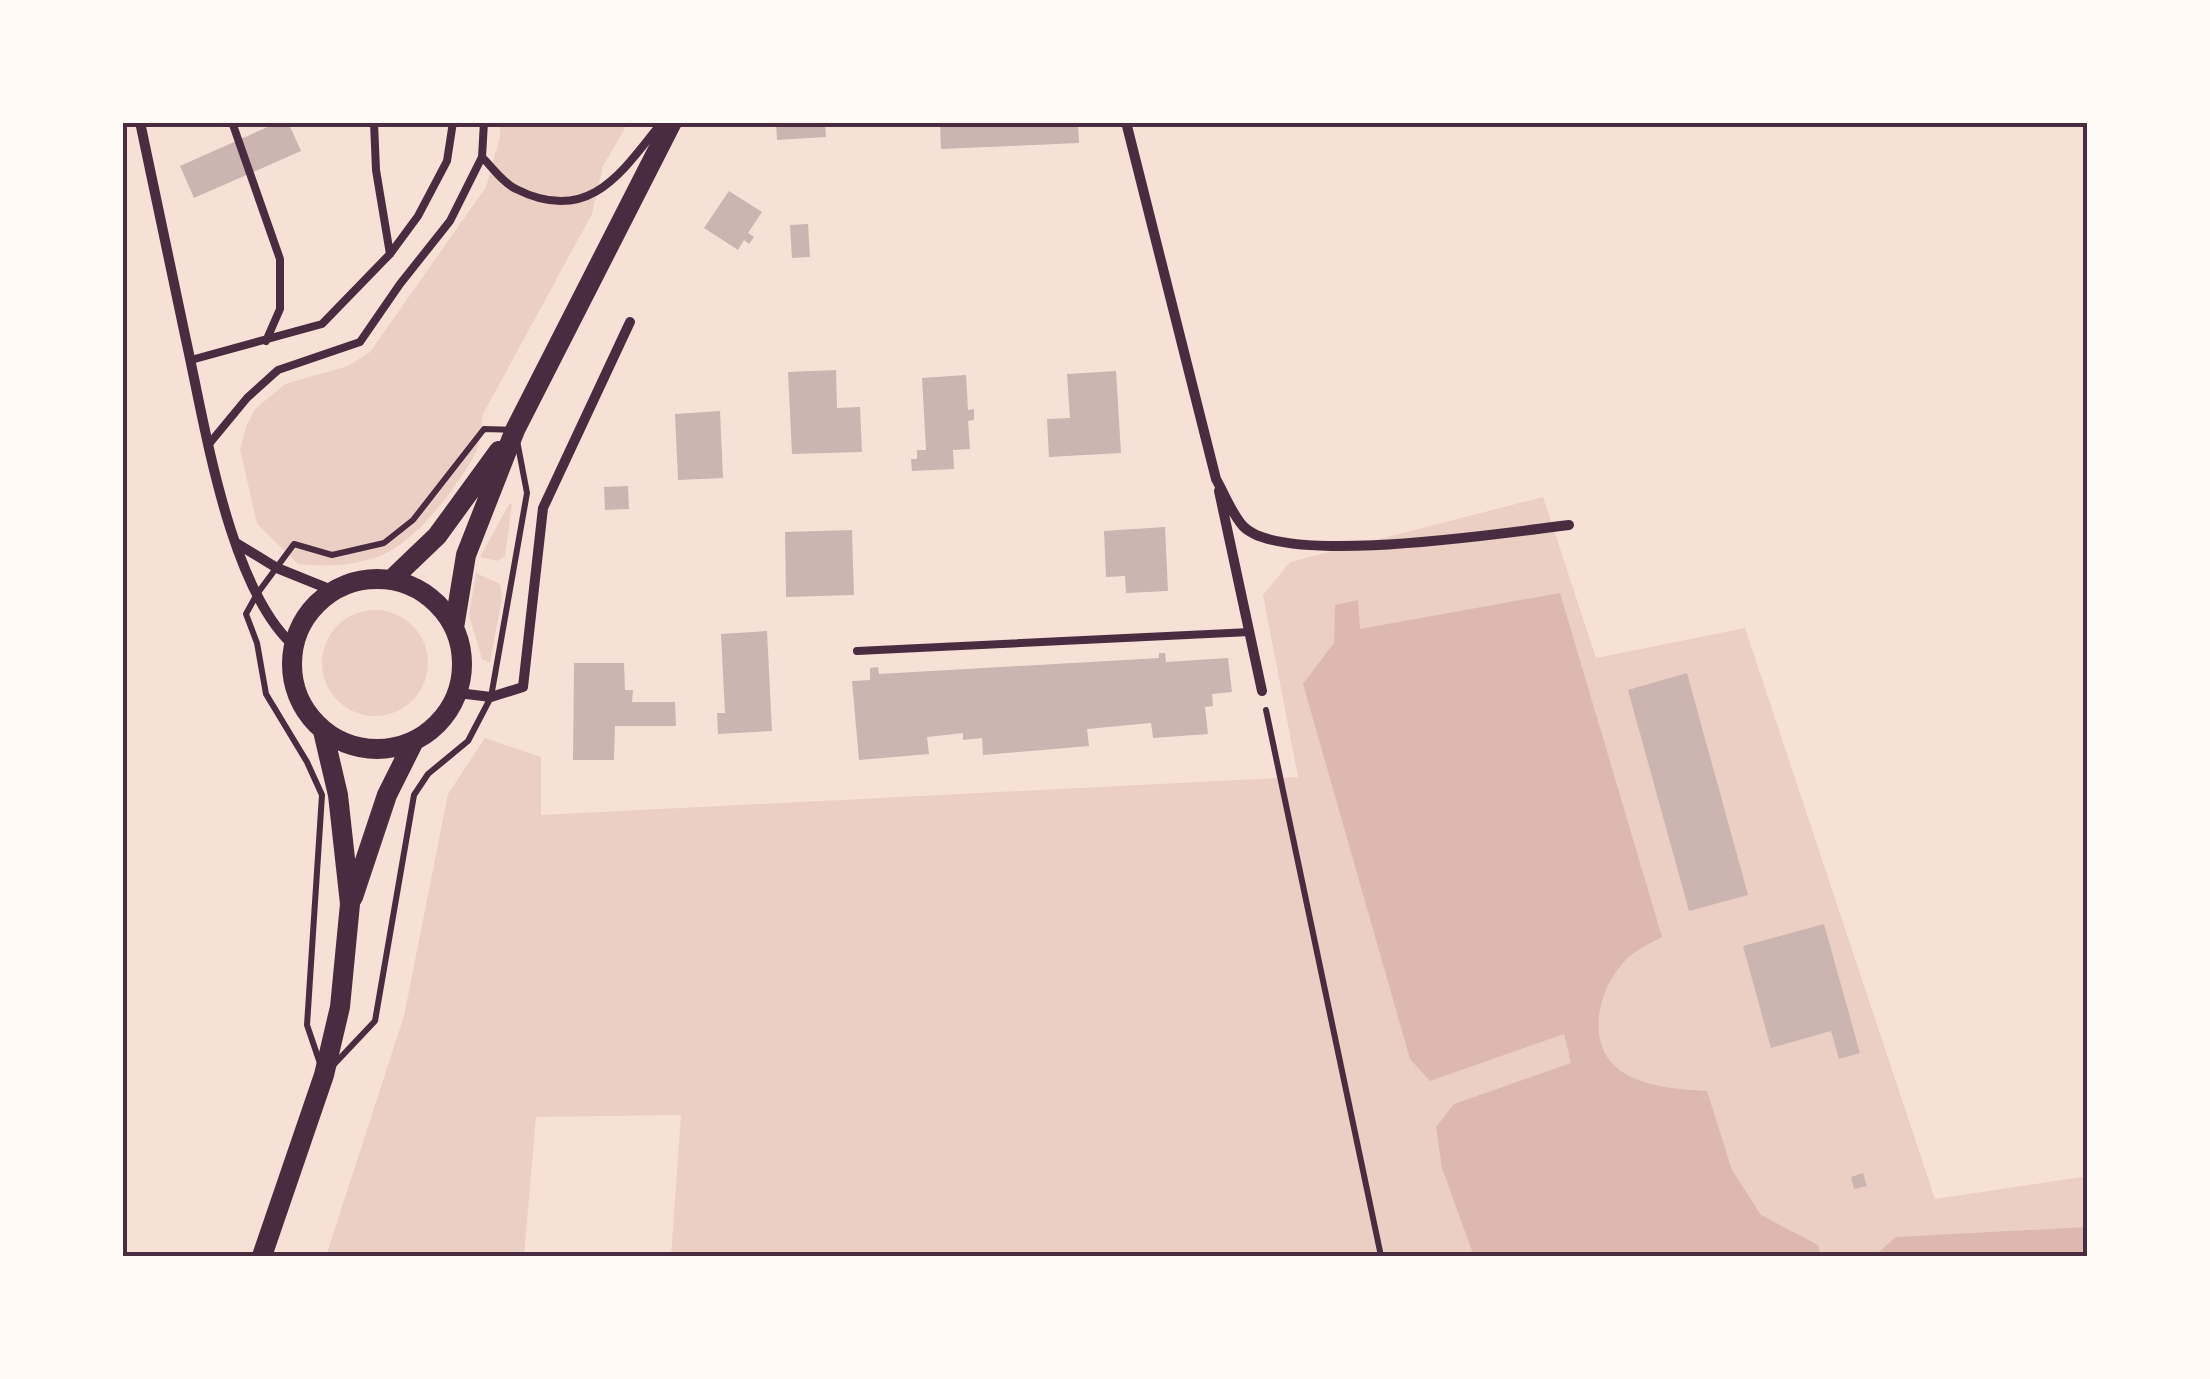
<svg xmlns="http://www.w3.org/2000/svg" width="2210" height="1379" font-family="'Noto Serif',serif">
<rect width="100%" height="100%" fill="#f7e1d7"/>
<!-- green -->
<path fill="#ebcfc5" d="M 500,123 L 574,123 L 576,127 L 579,123 L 628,123 L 603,166 L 592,214 L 483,414 C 481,426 481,441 476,452 C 459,485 417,541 382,555 C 354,566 328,567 298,564 L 257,524 L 240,449 L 246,427 L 255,409 L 285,384 L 348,366 L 370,352 L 486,187 L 500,137 Z
M 1543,497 L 1596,658 L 1745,628 L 1935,1199 L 2088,1176 L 2087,1256 L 671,1256 L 681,1115 L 536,1117 L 524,1256 L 326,1256 L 404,1016 L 448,794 L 485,738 L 541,757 L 541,815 L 1298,777 L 1263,595 L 1290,562 Z
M 509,504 L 512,504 L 505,556 L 497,561 L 480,557 Z
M 476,573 L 500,584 L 502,598 L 490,663 L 482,659 L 469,615 Z
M322 663a53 53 0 1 1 106 0a53 53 0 1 1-106 0Z"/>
<!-- water -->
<path fill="#dcb8b0" d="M 1560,593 L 1662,937 C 1651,943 1638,949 1629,957 C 1598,985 1582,1047 1624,1073 C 1649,1088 1680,1089 1707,1091 L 1732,1170 L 1761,1215 L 1818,1245 L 1821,1256 L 1479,1256 L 1472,1251 L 1442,1168 L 1436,1127 L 1454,1104 L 1571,1063 L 1564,1034 L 1430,1081 L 1410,1059 L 1303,684 L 1334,643 L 1335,605 L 1358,600 L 1360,629 Z
M 2087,1227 L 2087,1256 L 1874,1256 L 1896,1237 Z"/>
<!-- building -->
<path fill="#ccb4b1" d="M 279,122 L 288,122 L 301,151 L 194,198 L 180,166 Z
M 776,122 L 825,122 L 826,137 L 777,140 Z
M 940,122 L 1078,122 L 1079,143 L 941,149 Z
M 729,191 L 762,212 L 748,233 L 754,237 L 749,244 L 744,240 L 738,250 L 704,228 Z
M 808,224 L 810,257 L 792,258 L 790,225 Z
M 836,370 L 837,408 L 860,407 L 862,452 L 792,454 L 788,372 Z
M 1116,371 L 1121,453 L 1049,457 L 1047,419 L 1070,418 L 1067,374 Z
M 966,375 L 968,410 L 974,409 L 974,420 L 968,421 L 970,449 L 953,450 L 954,469 L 912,471 L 911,459 L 917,459 L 917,450 L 926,450 L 922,378 Z
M 720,411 L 723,478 L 678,480 L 675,414 Z
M 628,486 L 629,509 L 605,510 L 604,487 Z
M 1165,527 L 1168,591 L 1126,593 L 1125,576 L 1106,577 L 1104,531 Z
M 852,530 L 854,595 L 786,597 L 785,532 Z
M 767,631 L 772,731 L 718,734 L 717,713 L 725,713 L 721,634 Z
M 1159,653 L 1165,653 L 1166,662 L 1228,658 L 1232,692 L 1212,694 L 1213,706 L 1205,707 L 1208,734 L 1153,738 L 1151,723 L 1087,729 L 1089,746 L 983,755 L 982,738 L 963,740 L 963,733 L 927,737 L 929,754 L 859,760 L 852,681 L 870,680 L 870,668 L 878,667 L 879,674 L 1159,658 Z
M 574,663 L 624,663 L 625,690 L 633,690 L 632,702 L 675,702 L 676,726 L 615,726 L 614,760 L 573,760 Z
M 1687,673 L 1748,895 L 1689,911 L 1628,690 Z
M 1824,924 L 1860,1053 L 1839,1059 L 1831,1031 L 1771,1048 L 1743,946 Z
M 1863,1173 L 1867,1186 L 1854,1189 L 1851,1177 Z"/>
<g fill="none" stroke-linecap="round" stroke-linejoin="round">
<!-- path -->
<path stroke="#4a2c40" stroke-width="6" d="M 484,429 L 515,430 L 527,493 L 491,697 L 468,741 L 428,774 L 414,795 L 375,1021 L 324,1075 L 307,1025 L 322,795 L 307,762 L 266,694 L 257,643 L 246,614 L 257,594 L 294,544 L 332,555 L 384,543 L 413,520 Z
M 1266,710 L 1381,1256"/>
<!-- service -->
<path stroke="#4a2c40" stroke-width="8" d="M 232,122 L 280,259 L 280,309 L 266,341
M 374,122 L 376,170 L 390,254
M 482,157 C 492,167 503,183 516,189 C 589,226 622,172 662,122
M 191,360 L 322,324 L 390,254 L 418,216 L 447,161 L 453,122
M 209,444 L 247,398 L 278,370 L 360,342 L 400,284 L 450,221 L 482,157 L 484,122
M 857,651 L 1250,632"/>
<!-- minor -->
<path stroke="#4a2c40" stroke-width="10" d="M 140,122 C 155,195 171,267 186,340 C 205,425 229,588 294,646
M 1126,122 L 1216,479 C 1224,493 1232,514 1243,526 C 1282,568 1509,532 1569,525
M 1219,491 L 1262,691
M 236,543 L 277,568 L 334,591
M 458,693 L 491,697 L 523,687 L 543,508 L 630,322"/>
<!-- secondary -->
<path stroke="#4a2c40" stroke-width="20" d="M292 664a85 85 0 1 1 170 0a85 85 0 1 1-170 0Z
M 391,580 L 437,536 L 499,451
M 454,628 L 466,555 L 515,430 L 672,122
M 353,897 L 387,795 L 414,741
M 262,1256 L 324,1075 L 340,1007 L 350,904 L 338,795 L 323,731"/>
</g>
<!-- border -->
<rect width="2210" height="1379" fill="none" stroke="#fffaf5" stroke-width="250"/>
<rect x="125" y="125" width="1960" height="1129" fill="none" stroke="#4a2c40" stroke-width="4"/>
</svg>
